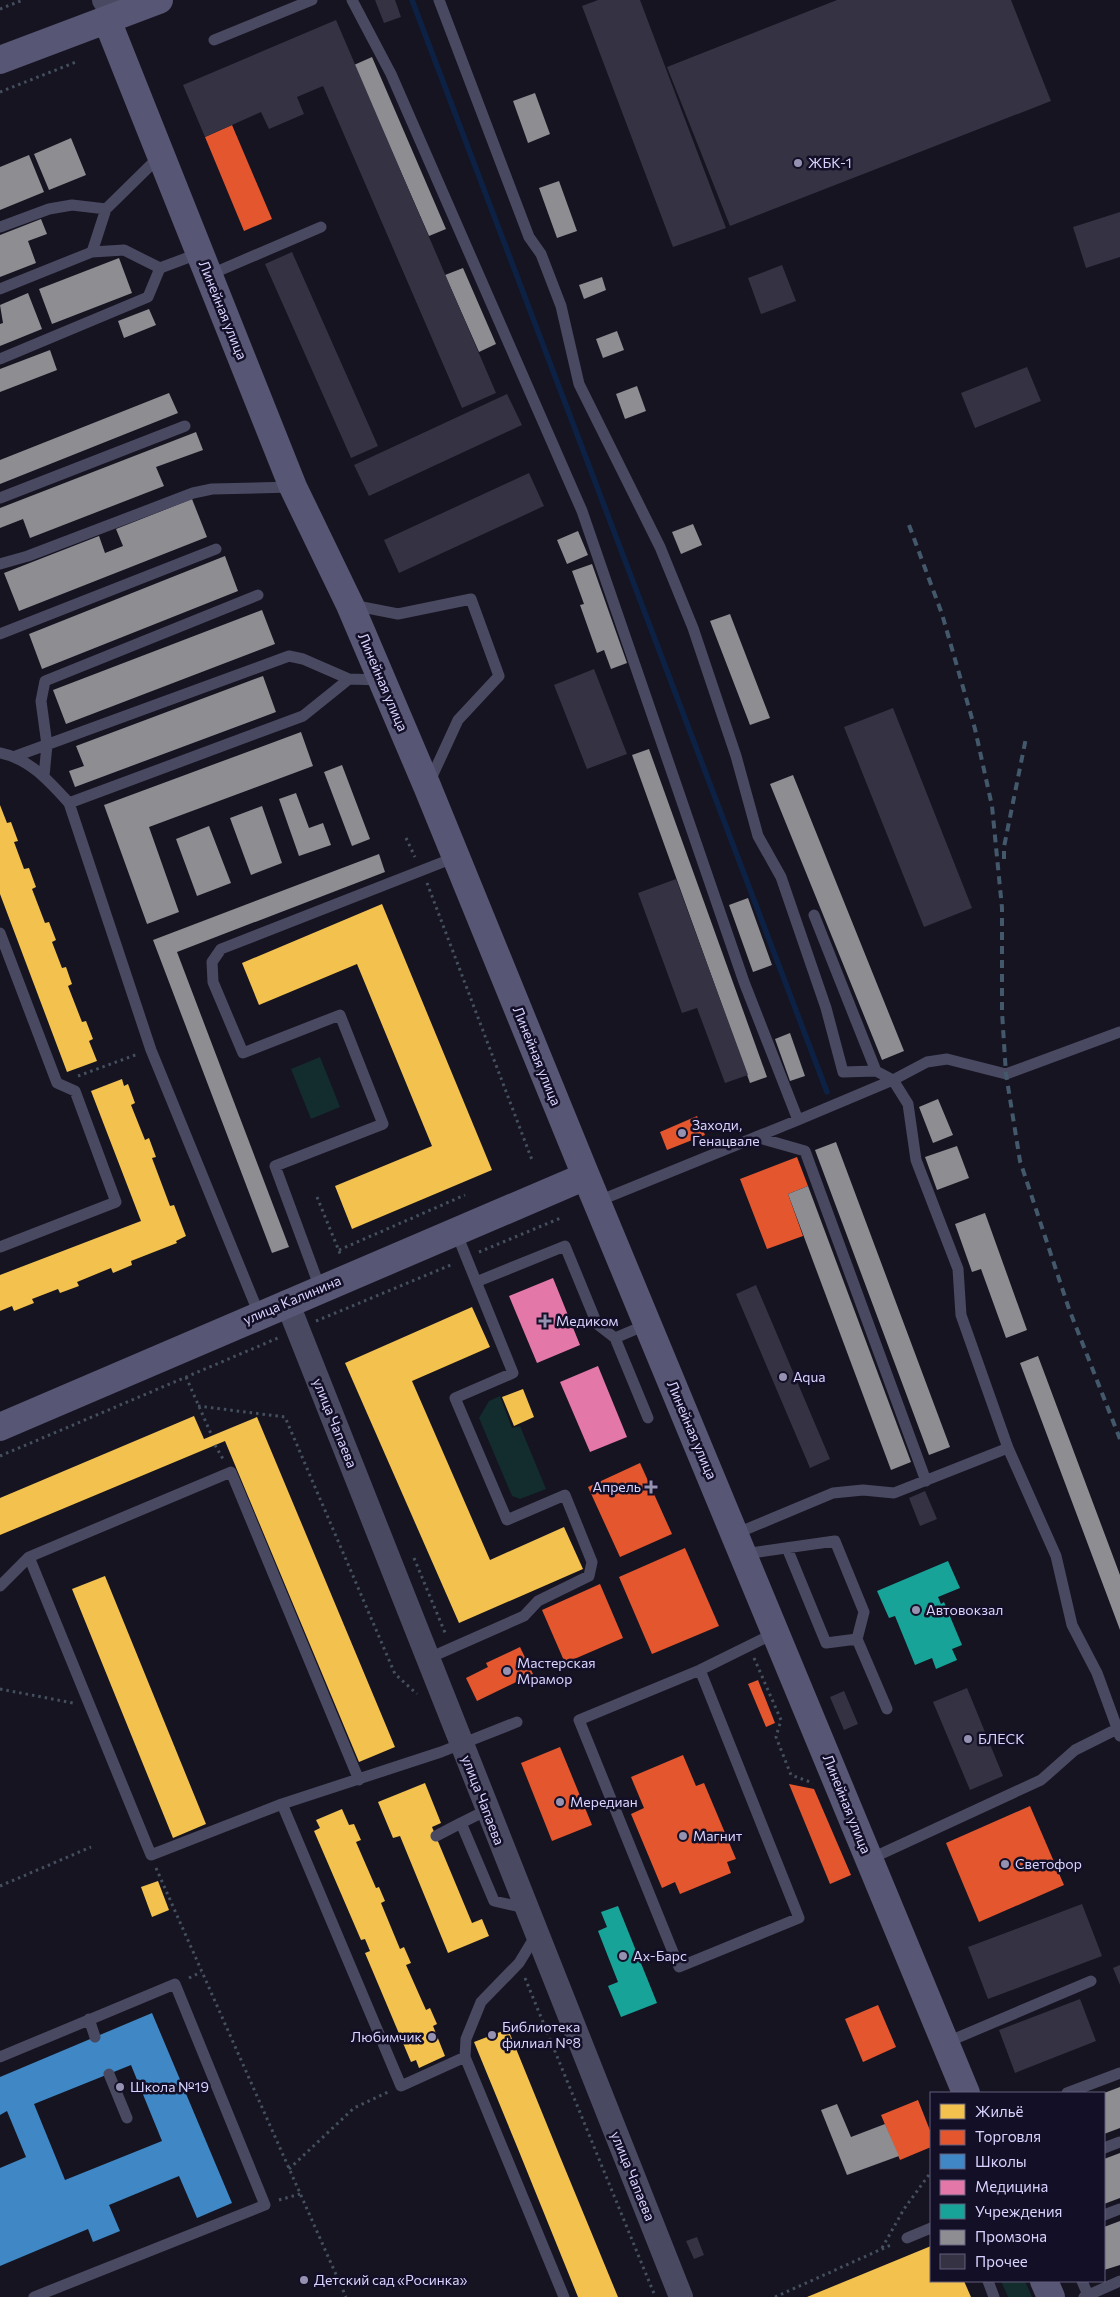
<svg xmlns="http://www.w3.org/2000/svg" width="1120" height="2297" font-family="Commissioner,sans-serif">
<rect width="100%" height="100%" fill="#161421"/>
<!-- green -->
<path fill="#132c2d" d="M 320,1057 L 340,1107 L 311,1119 L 291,1069 Z
M 500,1396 L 512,1428 L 520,1426 L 546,1489 L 520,1499 L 512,1496 L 479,1418 L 489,1401 Z
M 1001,2281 L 1025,2281 L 1032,2297 L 1008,2297 Z"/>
<!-- homes -->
<path fill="#f2c14e" d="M 0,805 L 7,823 L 11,822 L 18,841 L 14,842 L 24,869 L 29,868 L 36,887 L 32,889 L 45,923 L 49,922 L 56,940 L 52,942 L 62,968 L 66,967 L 72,984 L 68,986 L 82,1022 L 86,1021 L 93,1039 L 89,1041 L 97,1061 L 67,1072 L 0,894 Z
M 382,904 L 492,1170 L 352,1229 L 335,1186 L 432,1146 L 357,964 L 259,1005 L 242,963 Z
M 122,1079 L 124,1086 L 128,1084 L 135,1103 L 131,1105 L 145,1140 L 149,1138 L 156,1157 L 152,1158 L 170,1206 L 174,1205 L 186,1236 L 176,1241 L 177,1243 L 131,1261 L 132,1265 L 113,1273 L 111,1268 L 77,1282 L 79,1286 L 60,1293 L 58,1289 L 32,1299 L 34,1303 L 14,1311 L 12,1306 L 0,1311 L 0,1275 L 141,1221 L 91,1091 Z
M 472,1307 L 490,1347 L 412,1381 L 490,1560 L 564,1527 L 583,1569 L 459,1623 L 345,1363 Z
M 523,1389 L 534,1417 L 514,1426 L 502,1397 Z
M 194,1416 L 204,1439 L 257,1417 L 395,1747 L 359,1762 L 225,1441 L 0,1535 L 0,1498 Z
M 105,1576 L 206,1824 L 173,1838 L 72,1589 Z
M 425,1783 L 441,1823 L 432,1827 L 472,1923 L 482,1919 L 489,1936 L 448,1953 L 400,1836 L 393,1838 L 378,1802 Z
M 342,1809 L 349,1825 L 354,1824 L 361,1840 L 356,1842 L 376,1888 L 379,1887 L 385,1901 L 381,1903 L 400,1949 L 404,1947 L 411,1963 L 406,1965 L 426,2010 L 430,2008 L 437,2024 L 433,2026 L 445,2056 L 419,2068 L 416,2060 L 411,2062 L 365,1953 L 370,1951 L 365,1939 L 361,1940 L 314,1831 L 320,1828 L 316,1820 Z
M 158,1881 L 169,1910 L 152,1917 L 141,1887 Z
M 508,2029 L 561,2159 L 618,2297 L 578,2297 L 518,2149 L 474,2042 Z
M 931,2246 L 931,2281 L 964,2281 L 971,2297 L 807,2297 Z"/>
<!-- shops -->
<path fill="#e4572e" d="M 232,125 L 272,219 L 244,231 L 205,137 Z
M 697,1116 L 705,1135 L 667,1150 L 660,1132 Z
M 797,1157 L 808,1186 L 788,1194 L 803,1236 L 767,1249 L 740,1179 Z
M 640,1463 L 672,1534 L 620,1557 L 588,1487 Z
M 685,1548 L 719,1626 L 652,1654 L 619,1577 Z
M 600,1584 L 623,1638 L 565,1663 L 542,1610 Z
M 520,1647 L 533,1674 L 477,1701 L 466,1678 L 488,1667 L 486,1663 Z
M 758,1680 L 775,1723 L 766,1727 L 748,1684 Z
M 560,1747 L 592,1825 L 552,1841 L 521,1763 Z
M 683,1755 L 696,1786 L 704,1783 L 736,1859 L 727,1862 L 731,1873 L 680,1894 L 675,1882 L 662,1888 L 631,1814 L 644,1808 L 631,1777 Z
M 789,1784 L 814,1789 L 851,1875 L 830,1884 Z
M 1030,1806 L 1064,1885 L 979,1922 L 946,1843 Z
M 878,2005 L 896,2047 L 863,2062 L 845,2019 Z
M 918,2100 L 931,2133 L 931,2147 L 900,2160 L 881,2115 Z"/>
<!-- schools -->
<path fill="#3f88c5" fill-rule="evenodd" d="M 152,2013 L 232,2203 L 197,2218 L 179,2176 L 109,2205 L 120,2231 L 93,2242 L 88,2229 L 0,2266 L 0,2168 L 26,2157 L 7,2111 L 0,2115 L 0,2077 ZM 131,2065 L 162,2141 L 65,2180 L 34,2104 Z"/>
<!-- health -->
<path fill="#e377a8" d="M 553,1278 L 580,1345 L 537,1363 L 509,1296 Z
M 598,1366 L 627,1437 L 590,1452 L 560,1382 Z"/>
<!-- public -->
<path fill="#17a398" d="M 948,1561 L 960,1588 L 938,1597 L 941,1604 L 944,1602 L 962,1645 L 952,1649 L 957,1660 L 936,1669 L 932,1658 L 915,1665 L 895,1616 L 889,1618 L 877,1591 Z
M 618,1906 L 657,2003 L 621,2017 L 608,1986 L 618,1982 L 598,1931 L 607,1927 L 601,1912 Z"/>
<!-- industry -->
<path fill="#8d8d92" d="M 372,57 L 446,229 L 429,236 L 354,65 Z
M 535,93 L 550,134 L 528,143 L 513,101 Z
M 71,138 L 86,175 L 49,190 L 34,154 Z
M 29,155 L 44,192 L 0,210 L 0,167 Z
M 559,181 L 577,231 L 557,238 L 539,188 Z
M 41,219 L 47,234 L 28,241 L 36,263 L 0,277 L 0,235 Z
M 119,258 L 132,293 L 52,324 L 39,289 Z
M 463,268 L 496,344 L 479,352 L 445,275 Z
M 602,277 L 606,290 L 584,299 L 579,285 Z
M 28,293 L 42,329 L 0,346 L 0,324 L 3,323 L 0,305 Z
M 149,309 L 156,325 L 124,338 L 118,321 Z
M 617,331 L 624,350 L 603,358 L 596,339 Z
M 50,350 L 57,370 L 0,392 L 0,369 Z
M 637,386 L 646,411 L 625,419 L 616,394 Z
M 169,393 L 178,413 L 0,484 L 0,460 Z
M 196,432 L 203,450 L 156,467 L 164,486 L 30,538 L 23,519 L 0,528 L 0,508 Z
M 192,499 L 207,537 L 19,611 L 4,573 L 99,536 L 105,553 L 123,546 L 116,529 Z
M 693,524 L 702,545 L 681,554 L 672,532 Z
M 578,531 L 588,555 L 567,564 L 557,540 Z
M 225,556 L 238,591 L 42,669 L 29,634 Z
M 592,564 L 627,663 L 611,669 L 604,650 L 597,653 L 580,605 L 584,604 L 572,571 Z
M 262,610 L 275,644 L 66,724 L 53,690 Z
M 730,614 L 770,718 L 750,725 L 710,621 Z
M 263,676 L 276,712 L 75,787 L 69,771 L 84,766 L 76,746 Z
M 301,732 L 313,766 L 149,827 L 179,912 L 147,924 L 104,805 Z
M 649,749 L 767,1077 L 750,1083 L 632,755 Z
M 342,765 L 370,839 L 352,846 L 324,772 Z
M 793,775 L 904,1051 L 882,1060 L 770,784 Z
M 296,793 L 309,828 L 323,823 L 331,845 L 299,856 L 279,799 Z
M 262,806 L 282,863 L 251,875 L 230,818 Z
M 209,826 L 231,883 L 197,896 L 176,839 Z
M 379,854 L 385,872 L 177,952 L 289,1247 L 272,1253 L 153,940 Z
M 748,898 L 772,965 L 753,972 L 729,905 Z
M 790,1033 L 805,1076 L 790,1081 L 775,1039 Z
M 938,1099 L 953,1135 L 933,1143 L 919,1107 Z
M 836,1142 L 950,1447 L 929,1455 L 815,1150 Z
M 957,1146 L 969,1178 L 937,1190 L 925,1157 Z
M 808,1186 L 911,1462 L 891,1470 L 788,1194 Z
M 985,1213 L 1027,1330 L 1006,1338 L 981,1269 L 972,1272 L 955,1224 Z
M 1038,1356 L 1120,1575 L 1120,1630 L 1020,1363 Z
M 1120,2087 L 1120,2128 L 1104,2134 L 1104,2093 Z
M 837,2104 L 851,2137 L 885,2124 L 899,2156 L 847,2175 L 821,2110 Z
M 1120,2153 L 1120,2198 L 1104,2204 L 1104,2159 Z
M 1120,2221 L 1120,2265 L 1104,2270 L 1104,2227 Z"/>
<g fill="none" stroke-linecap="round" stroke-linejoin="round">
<!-- stream -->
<path stroke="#0d2144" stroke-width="5.5" d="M 412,0 L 827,1092"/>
</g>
<!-- building -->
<path fill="#343243" d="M 375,0 L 395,0 L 401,17 L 384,23 Z
M 598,0 L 640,0 L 726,228 L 673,247 L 582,6 Z
M 837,0 L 1011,0 L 1051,101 L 730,226 L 667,67 Z
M 336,20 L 496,393 L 462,408 L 323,86 L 297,97 L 304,114 L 269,129 L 261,112 L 205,137 L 183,85 Z
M 1120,212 L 1120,257 L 1086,268 L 1073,227 Z
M 292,252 L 378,446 L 351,458 L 265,264 Z
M 782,265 L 796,301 L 761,314 L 748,278 Z
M 1027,367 L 1041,401 L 975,428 L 961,393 Z
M 507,394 L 522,425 L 369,496 L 354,465 Z
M 529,473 L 544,506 L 399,573 L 384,540 Z
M 594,669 L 627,754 L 587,769 L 554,685 Z
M 893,708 L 972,908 L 924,927 L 844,727 Z
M 676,879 L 748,1075 L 725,1083 L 697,1008 L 682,1013 L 638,893 Z
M 756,1285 L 830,1459 L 810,1468 L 736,1294 Z
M 925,1491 L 937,1519 L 920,1526 L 909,1498 Z
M 967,1688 L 1003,1776 L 970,1790 L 933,1702 Z
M 844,1691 L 858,1724 L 844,1730 L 830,1697 Z
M 1082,1904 L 1102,1956 L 988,1999 L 968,1947 Z
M 1120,1965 L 1120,1985 L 1113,1968 Z
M 1080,1999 L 1096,2041 L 1015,2073 L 999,2030 Z
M 697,2237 L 704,2255 L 694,2259 L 686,2241 Z"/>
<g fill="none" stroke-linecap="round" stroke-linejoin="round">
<!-- path -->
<path stroke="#44505f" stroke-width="3" stroke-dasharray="2.5 4" stroke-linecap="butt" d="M 0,9 L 23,0
M 0,92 L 76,62
M 406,838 L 415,857
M 427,883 L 532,1160
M 78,1076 L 138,1054
M 317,1197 L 341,1256
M 339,1250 L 465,1195
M 479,1252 L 563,1217
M 316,1321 L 453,1264
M 186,1377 L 212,1436
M 198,1406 L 285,1417 L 395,1674 L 417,1694
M 215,1445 L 223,1459
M 0,1456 L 278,1338
M 414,1558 L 446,1635
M 754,1658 L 781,1720 L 776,1737 L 791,1775 L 813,1783
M 0,1689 L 73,1703
M 156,1868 L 346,2297
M 0,1886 L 91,1847
M 189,1978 L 201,1972
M 525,1978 L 655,2296
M 289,2169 L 354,2108 L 388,2092
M 279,2200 L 300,2194
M 882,2248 L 904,2209 L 931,2172
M 775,2297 L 893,2244"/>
<!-- lane -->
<path stroke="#4a4962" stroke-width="11" d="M 352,0 L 391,74 L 582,511 L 744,982 L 798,1120
M 439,0 L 529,237 L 541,254 L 561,306 L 579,384 L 660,547 L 693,628 L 736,756 L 758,836 L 781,877 L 826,1008 L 843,1072 L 876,1071 L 893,1080 L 908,1104 L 916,1160 L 958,1269 L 961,1315 L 1008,1448 L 1056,1556 L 1072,1625 L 1097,1673 L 1120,1736
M 214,40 L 312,0
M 0,227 L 49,209 L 72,205 L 106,209
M 92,252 L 124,250 L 160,268
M 209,275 L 321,227
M 0,289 L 92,252 L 106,209 L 160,156
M 0,359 L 148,297 L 160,268 L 200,253
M 0,498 L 185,426
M 0,564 L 28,556 L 193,493 L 212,489 L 293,487
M 352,605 L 398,614 L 471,599 L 499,676 L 458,720 L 429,783
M 0,634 L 216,549
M 0,753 C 30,759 49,781 69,803 L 151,1050 L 259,1314
M 16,756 L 289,656 L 303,659 L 349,679
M 44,776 L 47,745 L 41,701 L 45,681 L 258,595
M 69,803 L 303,716 L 349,679 L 382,680
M 814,915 L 876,1071
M 0,933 L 57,1083 L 75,1091 L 116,1202 L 0,1247
M 756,1137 L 805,1151 L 926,1481
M 596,1202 L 798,1120 L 893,1080 L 927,1062 L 947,1059 L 1006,1074 L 1120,1032
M 476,1282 L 565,1246 L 597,1324 L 615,1338 L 648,1418
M 320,1288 L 275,1166 L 383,1124 L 340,1015 L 243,1053 L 213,982 L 212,962 L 221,949 L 456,857
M 615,1338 L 648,1324
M 735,1534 L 833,1493 L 863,1490 L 894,1493 L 1008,1448
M 787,1548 L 826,1643 L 857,1639
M 744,1554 L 835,1541 L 864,1612 L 857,1639 L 887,1709
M 29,1557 L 151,1855 L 282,1804 L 441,1752 L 517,1722
M 0,1586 L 29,1557 L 231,1472 L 359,1780
M 429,1658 L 524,1616 L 538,1601 L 589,1576 L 592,1562 L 565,1495 L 507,1520 L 455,1398 L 513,1373 L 456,1232
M 700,1670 L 799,1918 L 679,1967 L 579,1720 L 700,1670 L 775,1633
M 282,1804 L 401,2086 L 465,2057
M 487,1810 L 461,1823 L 494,1901 L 525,1908
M 436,1836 L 461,1823
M 870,1859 L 1041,1780 L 1075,1750 L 1117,1729
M 536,1935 L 519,1963 L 481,2002 L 466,2039 L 465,2057 L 564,2297
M 89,2019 L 95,2037
M 945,2043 L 1091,1981
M 0,2057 L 175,1984 L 265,2205 L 34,2297
M 109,2074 L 127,2118
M 1067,2093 L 1120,2073
M 1104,2148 L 1120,2142
M 1104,2215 L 1120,2209
M 907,2238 L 931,2228
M 988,2281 L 994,2297
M 1082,2281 L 1088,2295
M 1084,2297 L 1120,2281"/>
<!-- street -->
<path stroke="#4a4962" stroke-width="24" d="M 104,0 L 116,16
M 287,1302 L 681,2297"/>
<!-- secondary -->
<path stroke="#575674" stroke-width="28" d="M 107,20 L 293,487 L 350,605 L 427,786 L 586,1176 L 966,2093
M 0,60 L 159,0
M 0,1427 L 586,1176
M 1044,2281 L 1051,2297"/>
<!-- rail -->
<path stroke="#43596b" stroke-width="4" stroke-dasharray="8 6" stroke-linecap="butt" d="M 909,525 L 942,614 L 975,729 L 992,806 L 1002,908 L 1002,1012 L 1006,1074 L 1020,1161 L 1069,1309 L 1120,1439
M 1004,859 L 1004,847 L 1026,738"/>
</g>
<!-- markers -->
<g fill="#9591b1" stroke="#130f26" stroke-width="2">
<circle cx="798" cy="163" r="5"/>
<circle cx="682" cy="1133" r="5"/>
<path d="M542.5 1313.5h5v5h5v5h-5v5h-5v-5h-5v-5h5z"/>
<circle cx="783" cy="1377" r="5"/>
<path d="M648.5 1479.5h5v5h5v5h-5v5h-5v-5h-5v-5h5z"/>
<circle cx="916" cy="1610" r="5"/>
<circle cx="507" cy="1671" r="5"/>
<circle cx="968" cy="1739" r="5"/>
<circle cx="560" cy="1802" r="5"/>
<circle cx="683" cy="1836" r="5"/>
<circle cx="1005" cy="1864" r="5"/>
<circle cx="623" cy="1956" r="5"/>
<circle cx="492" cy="2035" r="5"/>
<circle cx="432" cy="2037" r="5"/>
<circle cx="120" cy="2087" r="5"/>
<circle cx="304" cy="2280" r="5"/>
</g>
<g text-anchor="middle" stroke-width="5" stroke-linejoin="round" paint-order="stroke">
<!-- poi labels -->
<g font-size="14" fill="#d9d4ff" stroke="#130f26" text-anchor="start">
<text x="808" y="168">ЖБК-1</text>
<text x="692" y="1130">Заходи,<tspan x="692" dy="16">Генацвале</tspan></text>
<text x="556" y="1326">Медиком</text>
<text x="793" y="1382">Aqua</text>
<text x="641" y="1492" text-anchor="end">Апрель</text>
<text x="926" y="1615">Автовокзал</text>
<text x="517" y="1668">Мастерская<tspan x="517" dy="16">Мрамор</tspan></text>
<text x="978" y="1744">БЛЕСК</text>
<text x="570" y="1807">Мередиан</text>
<text x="693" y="1841">Магнит</text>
<text x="1015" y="1869">Светофор</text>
<text x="633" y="1961">Ах-Барс</text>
<text x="502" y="2032">Библиотека<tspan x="502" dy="16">филиал N°8</tspan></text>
<text x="422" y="2042" text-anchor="end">Любимчик</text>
<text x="130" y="2092">Школа №19</text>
<text x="314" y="2285">Детский сад «Росинка»</text>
</g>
<!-- street labels -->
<g font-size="14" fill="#d9d4ff" stroke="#130f26">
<text transform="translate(223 310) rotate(68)" y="5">Линейная улица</text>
<text transform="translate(383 682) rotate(67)" y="5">Линейная улица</text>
<text transform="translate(537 1056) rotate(68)" y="5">Линейная улица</text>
<text transform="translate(292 1300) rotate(-23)" y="5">улица Калинина</text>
<text transform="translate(335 1423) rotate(68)" y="5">улица Чапаева</text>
<text transform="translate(692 1430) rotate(67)" y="5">Линейная улица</text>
<text transform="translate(483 1800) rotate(69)" y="5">улица Чапаева</text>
<text transform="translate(847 1804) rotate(68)" y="5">Линейная улица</text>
<text transform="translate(633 2176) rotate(68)" y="5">улица Чапаева</text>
</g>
</g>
<!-- legend -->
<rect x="930" y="2092" width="175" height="190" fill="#130f26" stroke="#625e7d"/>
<rect x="940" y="2104" width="25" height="15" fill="#f2c14e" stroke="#625e7d"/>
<text x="975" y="2117" font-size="15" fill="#d9d4ff">Жильё</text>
<rect x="940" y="2130" width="25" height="15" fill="#e4572e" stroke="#625e7d"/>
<text x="975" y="2142" font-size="15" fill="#d9d4ff">Торговля</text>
<rect x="940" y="2154" width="25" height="15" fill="#3f88c5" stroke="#625e7d"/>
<text x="975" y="2167" font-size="15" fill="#d9d4ff">Школы</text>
<rect x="940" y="2180" width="25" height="15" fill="#e377a8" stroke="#625e7d"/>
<text x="975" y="2192" font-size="15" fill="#d9d4ff">Медицина</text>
<rect x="940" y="2204" width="25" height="15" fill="#17a398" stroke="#625e7d"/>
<text x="975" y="2217" font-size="15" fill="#d9d4ff">Учреждения</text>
<rect x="940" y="2230" width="25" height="15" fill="#8d8d92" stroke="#625e7d"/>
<text x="975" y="2242" font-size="15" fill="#d9d4ff">Промзона</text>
<rect x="940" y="2254" width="25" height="15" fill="#343243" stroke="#625e7d"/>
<text x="975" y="2267" font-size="15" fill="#d9d4ff">Прочее</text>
</svg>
